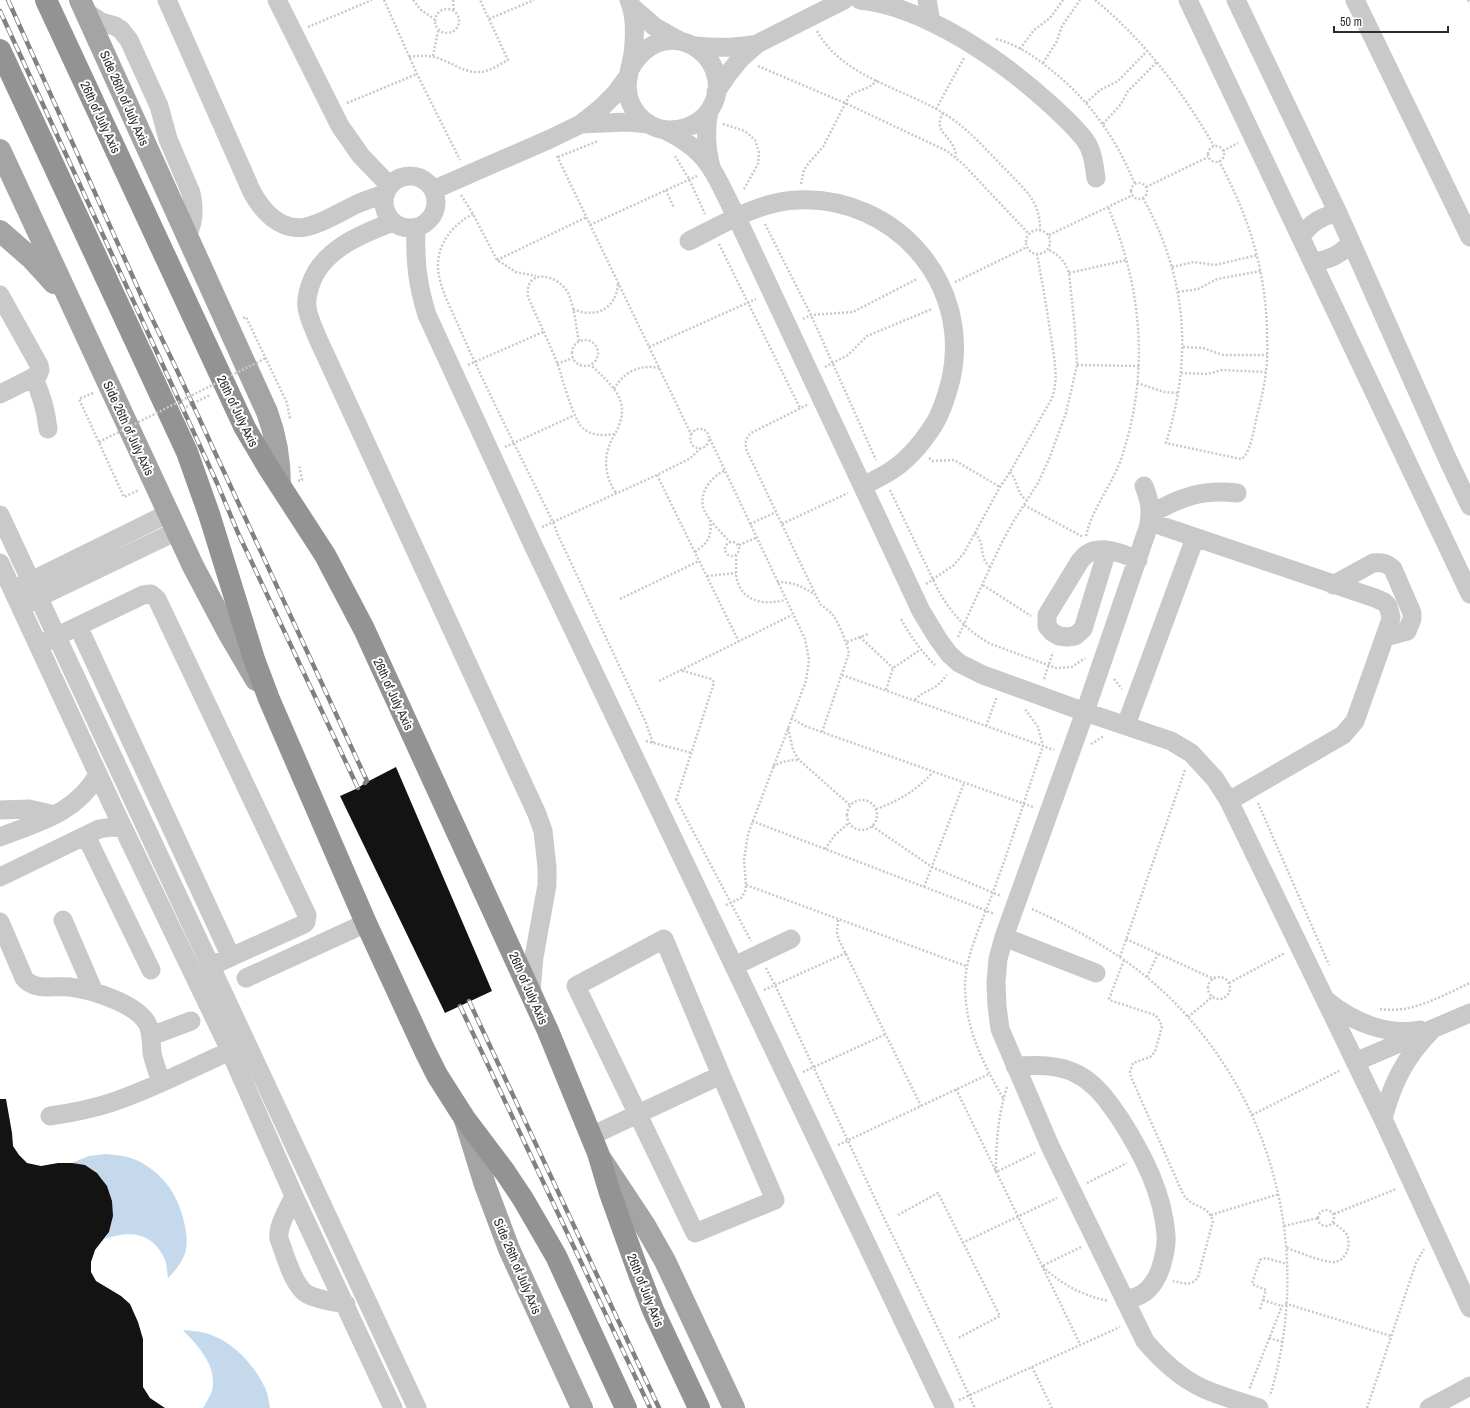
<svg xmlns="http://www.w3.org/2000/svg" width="1470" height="1408" font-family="'Archivo Narrow',sans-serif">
<rect width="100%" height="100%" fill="#fff"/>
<!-- water -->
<path fill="#c4daec" d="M 106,1154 C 120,1155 133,1157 144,1164 C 157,1172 169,1184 175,1197 C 183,1212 191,1241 184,1256 C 180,1265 174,1272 168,1278 C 167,1273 167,1265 165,1260 C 153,1232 130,1230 105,1239 C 118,1221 112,1189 98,1174 C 91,1167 81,1165 72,1163 L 89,1156 Z
M 183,1330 C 190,1331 198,1331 205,1333 C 232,1340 255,1365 266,1390 C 268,1395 269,1402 270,1408 L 203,1408 C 206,1403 210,1396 212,1391 C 218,1366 198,1346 183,1330 Z"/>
<!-- building -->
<path fill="#131313" d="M 396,767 L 492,991 L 445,1013 L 340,796 L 358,788 L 365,783 Z
M 0,1099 L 6,1099 L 12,1133 L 13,1146 L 19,1155 L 27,1163 L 41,1166 L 58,1163 L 72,1163 L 85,1165 L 97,1173 L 107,1186 L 112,1201 L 113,1216 L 109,1232 L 95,1250 L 91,1262 L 91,1272 L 96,1281 L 121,1296 L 130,1304 L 138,1322 L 143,1339 L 143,1387 L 150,1398 L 165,1408 L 0,1408 Z"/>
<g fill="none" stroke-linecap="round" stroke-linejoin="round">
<!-- path -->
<path stroke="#c9c9c9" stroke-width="2.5" stroke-dasharray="2 2" stroke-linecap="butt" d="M 384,0 L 417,74 L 460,160
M 413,0 L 421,10 L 434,19
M 453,0 L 454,11
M 1095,0 C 1145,41 1182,91 1214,146
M 1468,0 L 1470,4
M435 21a12 12 0 1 1 24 0a12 12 0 1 1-24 0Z
M 489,19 L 534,0
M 308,27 L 372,0
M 817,31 C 842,77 903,88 945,114 C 969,129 987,151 1007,171 C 1025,190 1040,201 1040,229
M 996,39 C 1015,44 1031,54 1046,66 C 1088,98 1115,136 1135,184
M 1020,49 L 1034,30 L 1050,18 L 1063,0
M 433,56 L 438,31
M 409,57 C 422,55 433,55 445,61 C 458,66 466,73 480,72 C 489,72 500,64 508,60 L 480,0
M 1043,63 L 1057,41 L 1062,26 L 1080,0
M 758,66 L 845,103 L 947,151 L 963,164 L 1029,234
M 347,103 L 417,74
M 1086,103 L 1100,90 L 1118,81 L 1147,51
M 936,109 L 964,58
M 943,113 C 931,133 955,135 956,157
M 723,124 L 745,131 L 755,140 L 759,152 L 758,164 L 743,191
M 1103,124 L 1121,104 L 1128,91 L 1157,62
M1208 154a8 8 0 1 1 16 0a8 8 0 1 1-16 0Z
M 1223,151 L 1238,143
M 557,156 L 691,434 C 686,452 711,454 709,435 L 704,429 L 696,429 L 691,434
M 675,156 L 689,179 L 705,214
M 558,157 L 598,141
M1131 191a8 8 0 1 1 16 0a8 8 0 1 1-16 0Z
M 801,184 L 804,170 L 808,164 L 823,147 L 849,96 C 859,89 869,90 877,80
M 1146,187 L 1208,157
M 666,190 L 674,208
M 461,195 L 473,214 L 497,260 L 516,272 L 536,276
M 1143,198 C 1187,278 1193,356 1166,443 L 1241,459 C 1250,455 1254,429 1256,420 C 1260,404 1264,388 1266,372 C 1268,358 1267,343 1267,329 C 1265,267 1248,215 1219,161
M 473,214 C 453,224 437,244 438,267 C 439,288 451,308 459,327 C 488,393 521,457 553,522 L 558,535 L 646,723 L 653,743
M 765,224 L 811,315 L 876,460
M 590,225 L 697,176
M1026 242a12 12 0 1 1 24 0a12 12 0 1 1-24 0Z
M 1049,235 L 1133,195
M 719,244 L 800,408
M 497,260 L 587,217
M 1172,267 L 1194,262 L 1215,265 L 1258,255
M 1069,273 L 1127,260
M 955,282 L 1027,247
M 1178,292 L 1198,289 L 1217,279 L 1261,271
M 573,309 C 596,319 616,309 618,284
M 243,318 L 246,317 L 287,403 L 290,419
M 803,319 L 811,315 L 853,312 L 917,279
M572 353a13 13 0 1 1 26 0a13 13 0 1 1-26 0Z
M 579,341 C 576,328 574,304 568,293 C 558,274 524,267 528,297 C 538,320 549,342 558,365 C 563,380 572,415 581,426 C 590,436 602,436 615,434 C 633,401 613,387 591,365
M 649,347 L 756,299
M 1183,347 L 1203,348 L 1223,355 L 1267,355
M 557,364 L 573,358
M 468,365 L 543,332
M 1077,365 L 1139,366
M 825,367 L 848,355 L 867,336 L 932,309
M 1181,373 L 1207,374 L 1222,370 L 1266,372
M 1137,383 L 1164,392 L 1178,393
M 614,389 C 624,372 639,364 659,368
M 93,393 L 79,399 L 124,497 L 139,490
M 807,405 L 751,433 C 746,438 745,442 746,449 L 820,604 C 823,607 830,611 832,614 C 838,620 847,644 849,653 L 822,732
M 186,407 L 210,395
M 615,434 C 603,453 603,474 616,493
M 710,439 L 805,639 L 809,660 L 806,681 L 748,834 L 744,860 L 746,885 L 745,892 L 741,898 L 724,906
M 505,447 L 575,415
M 929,458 L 933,461 L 954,460 L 1000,487
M 724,471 C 709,478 697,496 705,512 C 711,523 722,533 730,542
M 1010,472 C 1018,481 1017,495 1027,500
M 657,475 L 739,642
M 298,481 L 302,480 L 299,465
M 890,490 L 939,592 C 952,614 968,632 991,644 L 1056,668 L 1072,667 L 1085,658
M 1024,505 L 1083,537
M 750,524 L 776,512
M 782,524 L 848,493
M 542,527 L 657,475 L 689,459 L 700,449
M 975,533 C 987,546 977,556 991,568
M 1086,536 C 1092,509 1110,488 1120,462 C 1150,376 1143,290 1108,207
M725 549a7 7 0 1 1 14 0a7 7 0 1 1-14 0Z
M 739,545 L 756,538
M 695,552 C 709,542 712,536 710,519
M 736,555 C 737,563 735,572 737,580 C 743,603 766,605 785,600
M 707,576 L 736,573
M 777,582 C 792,582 803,586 815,595
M 926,584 L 954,565 L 964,553 L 1000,487 L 1010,472 L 1052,398 C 1059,378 1054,358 1051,337 C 1047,309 1042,282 1037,254
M 983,585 L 1031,616
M 620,599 L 699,561
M 901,619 C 911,637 921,651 935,665
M 860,637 L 893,668
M 958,637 L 1001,544 L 1013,522 L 1038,483 L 1049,459 L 1066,413 L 1077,365 L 1075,329 L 1069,273 C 1065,261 1059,255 1049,250
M 847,642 L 868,634
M 842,675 L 1054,750
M 1044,679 L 1053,652
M 1114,679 L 1122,689
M 659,681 L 792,615
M 886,690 L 893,668 L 920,650
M 915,700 C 922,692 927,692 935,687 C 940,684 943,679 947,675
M 791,718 L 805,726 L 1033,807
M 986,726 L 997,696
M 788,728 L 793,750 L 799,760 L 850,805
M 646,741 L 692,753
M 1091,744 L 1104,736
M 773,767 C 781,761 789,760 799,760
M 676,799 L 751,941
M847 815a15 15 0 1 1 30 0a15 15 0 1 1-30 0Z
M 676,800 L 713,686 L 714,682 L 711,679 L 680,670
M 1258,803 L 1329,965
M 876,809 C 899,801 917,790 933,772
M 752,821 L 995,914
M 872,826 L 932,867 L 1001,896
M 825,849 L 835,835 L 849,823
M 746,885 L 966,966
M 924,887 L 964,783
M 1032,909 C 1081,931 1130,959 1169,997 C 1275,1101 1313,1254 1270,1396
M 838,920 L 837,933 L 839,940 L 921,1106
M 1126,939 L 1214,979
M 1120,957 L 1185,770
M 1124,960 L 1109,999 L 1112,1001 L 1155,1015 L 1158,1018 L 1162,1026 L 1155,1052 L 1150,1057 L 1133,1063 L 1130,1072 L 1131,1077 L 1183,1194 C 1192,1209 1207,1203 1213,1221 L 1198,1277 C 1191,1287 1183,1283 1173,1281
M 766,968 L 775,985 L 885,1220 L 946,1345 L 975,1408
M 1147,977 L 1158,954
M1208 988a11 11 0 1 1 22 0a11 11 0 1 1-22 0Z
M 1229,983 L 1285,953
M 764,990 L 846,953
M 1380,1009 C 1412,1014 1441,996 1470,983
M 1188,1017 L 1213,996
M 803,1072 L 886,1034
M 1007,1087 C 998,1115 996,1143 996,1172 L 1035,1153
M 956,1089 L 1080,1344
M 1003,1098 C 982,1061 965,1028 965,985 C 965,956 983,920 993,892 C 1011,844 1026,795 1043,746 L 1038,727 L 1025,709
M 1252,1115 L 1341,1070
M 838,1145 L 989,1074
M 1087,1183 L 1127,1163
M1318 1218a8 8 0 1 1 16 0a8 8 0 1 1-16 0Z
M 1334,1214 L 1396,1189
M 898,1215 L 938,1193 L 1000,1316 L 958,1338
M 1211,1215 L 1279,1194
M 1284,1226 L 1318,1218
M 962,1243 L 1057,1198
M 1081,1247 L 1042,1266 C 1061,1284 1081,1295 1108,1301
M 1287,1248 C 1301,1253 1317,1260 1331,1262 C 1345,1264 1352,1246 1347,1235 C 1344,1230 1338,1226 1333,1223
M 1263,1300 L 1282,1306
M 1260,1309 L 1266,1290 L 1254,1285 L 1252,1283 L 1260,1260 L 1266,1258 L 1287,1264
M 1269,1338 L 1283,1342
M 1032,1367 L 1052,1408
M 1251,1388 L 1250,1387 L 1282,1306 L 1287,1304 L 1391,1336
M 959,1400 L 1120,1327
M 1367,1408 L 1416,1263 L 1424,1249"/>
<!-- minor -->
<path stroke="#c9c9c9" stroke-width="19" d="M 167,0 L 251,190 C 261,210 280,232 306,227 C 324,223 340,212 357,204 C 366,200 376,197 386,193
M 277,0 L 340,126 L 361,156 L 390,186
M 629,0 C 636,16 635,37 633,54 C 630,71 623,87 631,104 C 638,119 653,130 669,130 C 683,130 695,126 705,116 C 748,67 668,2 630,69
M 860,0 C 926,7 1003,61 1051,105 C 1063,116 1075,127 1085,140 C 1093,151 1094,165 1096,178
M 927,0 L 931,22
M 1188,0 L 1470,594
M 1236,0 L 1338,213 L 1448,460 L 1470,506
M 1355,0 L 1470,237
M 633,8 L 655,27 L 680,41
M 86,12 L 101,22 L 115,26 L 121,30 L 129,40 L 159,106 L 168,139 L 191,193 C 195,209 194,222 187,236
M 695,46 C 716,48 736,48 757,44
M 716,92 L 728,74 L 741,58 L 757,44 L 844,0
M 709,111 C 705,130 706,148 711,167
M 581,124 L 627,122 L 649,124
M 665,130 C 677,136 689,143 699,153 C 716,170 725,196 737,218 L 921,611 L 938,639 L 949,654 L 959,663 L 983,675 L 1085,712 L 1171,741 L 1191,753 L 1215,779 L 1229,801 L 1383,1119 L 1470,1308
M384 202a26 26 0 1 1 52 0a26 26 0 1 1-52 0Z
M 433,190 L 550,139 L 581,124 L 601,108 L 615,94 L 627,78
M 393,222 C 361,234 321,250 310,286 C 308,292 306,299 307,307 C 308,317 314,329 318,339 L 537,814 L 543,831 L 547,867 L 547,885 L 534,957 L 531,991
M 416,228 C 415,261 417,283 427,315 L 533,545 L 945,1408
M 1301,237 C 1310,223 1321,216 1338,213
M 689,241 C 723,224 760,201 798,200 C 895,196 972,283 951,379 C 947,395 942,412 933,426 C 922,443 907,461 889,472 C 881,477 872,481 863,486
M 1313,262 C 1329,260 1340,255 1351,243
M 0,295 L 39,365 L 40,370 L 38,375 L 0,394
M 33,377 C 42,395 46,410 48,429
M 1144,486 C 1150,501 1152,512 1148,528 L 1085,712 L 1004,937 L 998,959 L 996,982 L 997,1006 L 1000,1029 L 1050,1146 L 1145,1341 C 1161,1360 1178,1376 1200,1387 C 1218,1396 1240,1401 1259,1408
M 1151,514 C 1180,497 1203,489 1237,493
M 0,515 L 417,1408
M 1150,522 L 1375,598 L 1384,602 L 1388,606 L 1391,617 L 1390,622 L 1355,721 L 1343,735 L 1229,801
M 1107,551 L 1083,629 L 1075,636 L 1067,637 L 1059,636 L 1052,632 L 1047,626 L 1047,615 L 1080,561 C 1082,559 1084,556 1087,554 C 1101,544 1124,554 1138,560
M 0,563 L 116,813 L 225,1040 L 294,1196 L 393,1408
M 1333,585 L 1373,563 C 1382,562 1387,563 1393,569 L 1412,613 L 1412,619 L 1407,631 L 1385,637
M 21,586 L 169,513
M 27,603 L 177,531
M 78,626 L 231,957
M 47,641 L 143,595 L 151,594 L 157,599 L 307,915 L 306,922 L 304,924 L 211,966
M 1126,725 L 1195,538
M 0,810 L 29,809 L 55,815
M 86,836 L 151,970
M 0,837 C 41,821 74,814 98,775
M 0,877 L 99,829 L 111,827 L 123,828
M 63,920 L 94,992
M 0,922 L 24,978 C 35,992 54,985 70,987 C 92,990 135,1003 147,1023 C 152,1032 151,1042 152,1053 C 154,1063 158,1072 161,1082
M 1004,937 L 1096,973
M 664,939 L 721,1075 L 775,1200 L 695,1233 L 576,986 Z
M 734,966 L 791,939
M 246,978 L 366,923
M 1327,1001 C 1353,1022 1386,1036 1420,1030
M 151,1036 L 191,1021
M 1355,1062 L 1470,1013
M 1015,1066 C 1036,1065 1058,1064 1077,1074 C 1097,1084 1109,1103 1121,1120 C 1143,1155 1163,1193 1166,1235 C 1167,1245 1164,1257 1161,1267 C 1158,1277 1151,1289 1142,1294 C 1137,1297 1130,1299 1125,1301
M 50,1116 C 71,1113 92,1109 113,1102 C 152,1089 192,1068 230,1051
M 1383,1119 C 1392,1084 1404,1059 1430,1032
M 591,1136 L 721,1075
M 294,1196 C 289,1208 277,1225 279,1239 C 285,1254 293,1286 307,1294 C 318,1300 334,1302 346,1304
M 1429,1408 L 1470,1386"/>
<!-- major -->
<path stroke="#a4a4a4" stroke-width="22" d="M 80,0 L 267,412 C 276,436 280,460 280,485
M 0,150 L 193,566 L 229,634 L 256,680
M 0,231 L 32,259 L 54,283
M 465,1120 L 485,1185 L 509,1249 L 582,1408
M 601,1159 L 644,1224 L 665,1261 L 734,1408"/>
<!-- highway -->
<path stroke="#939393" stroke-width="22" d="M 46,0 L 245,428 L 268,467 L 325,555 L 364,629 L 548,1031 L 598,1153 L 610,1193 L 638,1271 L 653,1310 L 699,1408
M 0,50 L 187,452 L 209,514 L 254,659 L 269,699 L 366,923 L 425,1051 L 437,1075 L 465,1119 L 505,1172 L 523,1199 L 556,1256 L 626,1408"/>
<!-- rail casing -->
<g stroke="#818181" stroke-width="4.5">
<path id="rail" d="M 8,0 L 146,306 L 175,366 L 367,781 L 365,783
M 0,11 L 217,483 L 238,533 L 358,788
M 469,1001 L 659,1408
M 460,1006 L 650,1408"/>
</g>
<!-- rail -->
<use href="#rail" stroke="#fff" stroke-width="3" stroke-dasharray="9" stroke-linecap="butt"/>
<!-- path-bridge -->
<path stroke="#c9c9c9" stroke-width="2.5" stroke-dasharray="2 2" stroke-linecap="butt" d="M 99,442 L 266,358"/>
</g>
<g text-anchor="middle" stroke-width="4" stroke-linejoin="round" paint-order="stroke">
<!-- street labels -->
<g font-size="13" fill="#2c2c2c" stroke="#fff">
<text transform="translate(125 98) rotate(66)" y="5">Side 26th of July Axis</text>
<text transform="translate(101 117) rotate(65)" y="5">26th of July Axis</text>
<text transform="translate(238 411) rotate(64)" y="5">26th of July Axis</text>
<text transform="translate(129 428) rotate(65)" y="5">Side 26th of July Axis</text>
<text transform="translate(394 694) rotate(65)" y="5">26th of July Axis</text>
<text transform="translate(529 988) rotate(66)" y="5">26th of July Axis</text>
<text transform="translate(518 1266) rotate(67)" y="5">Side 26th of July Axis</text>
<text transform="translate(646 1290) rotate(68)" y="5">26th of July Axis</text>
</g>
</g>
<!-- scale -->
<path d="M1334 26v6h114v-6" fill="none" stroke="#2c2c2c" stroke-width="2"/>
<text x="1340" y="26" font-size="12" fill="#2c2c2c" stroke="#ffffff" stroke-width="3" paint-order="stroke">50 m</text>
</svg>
